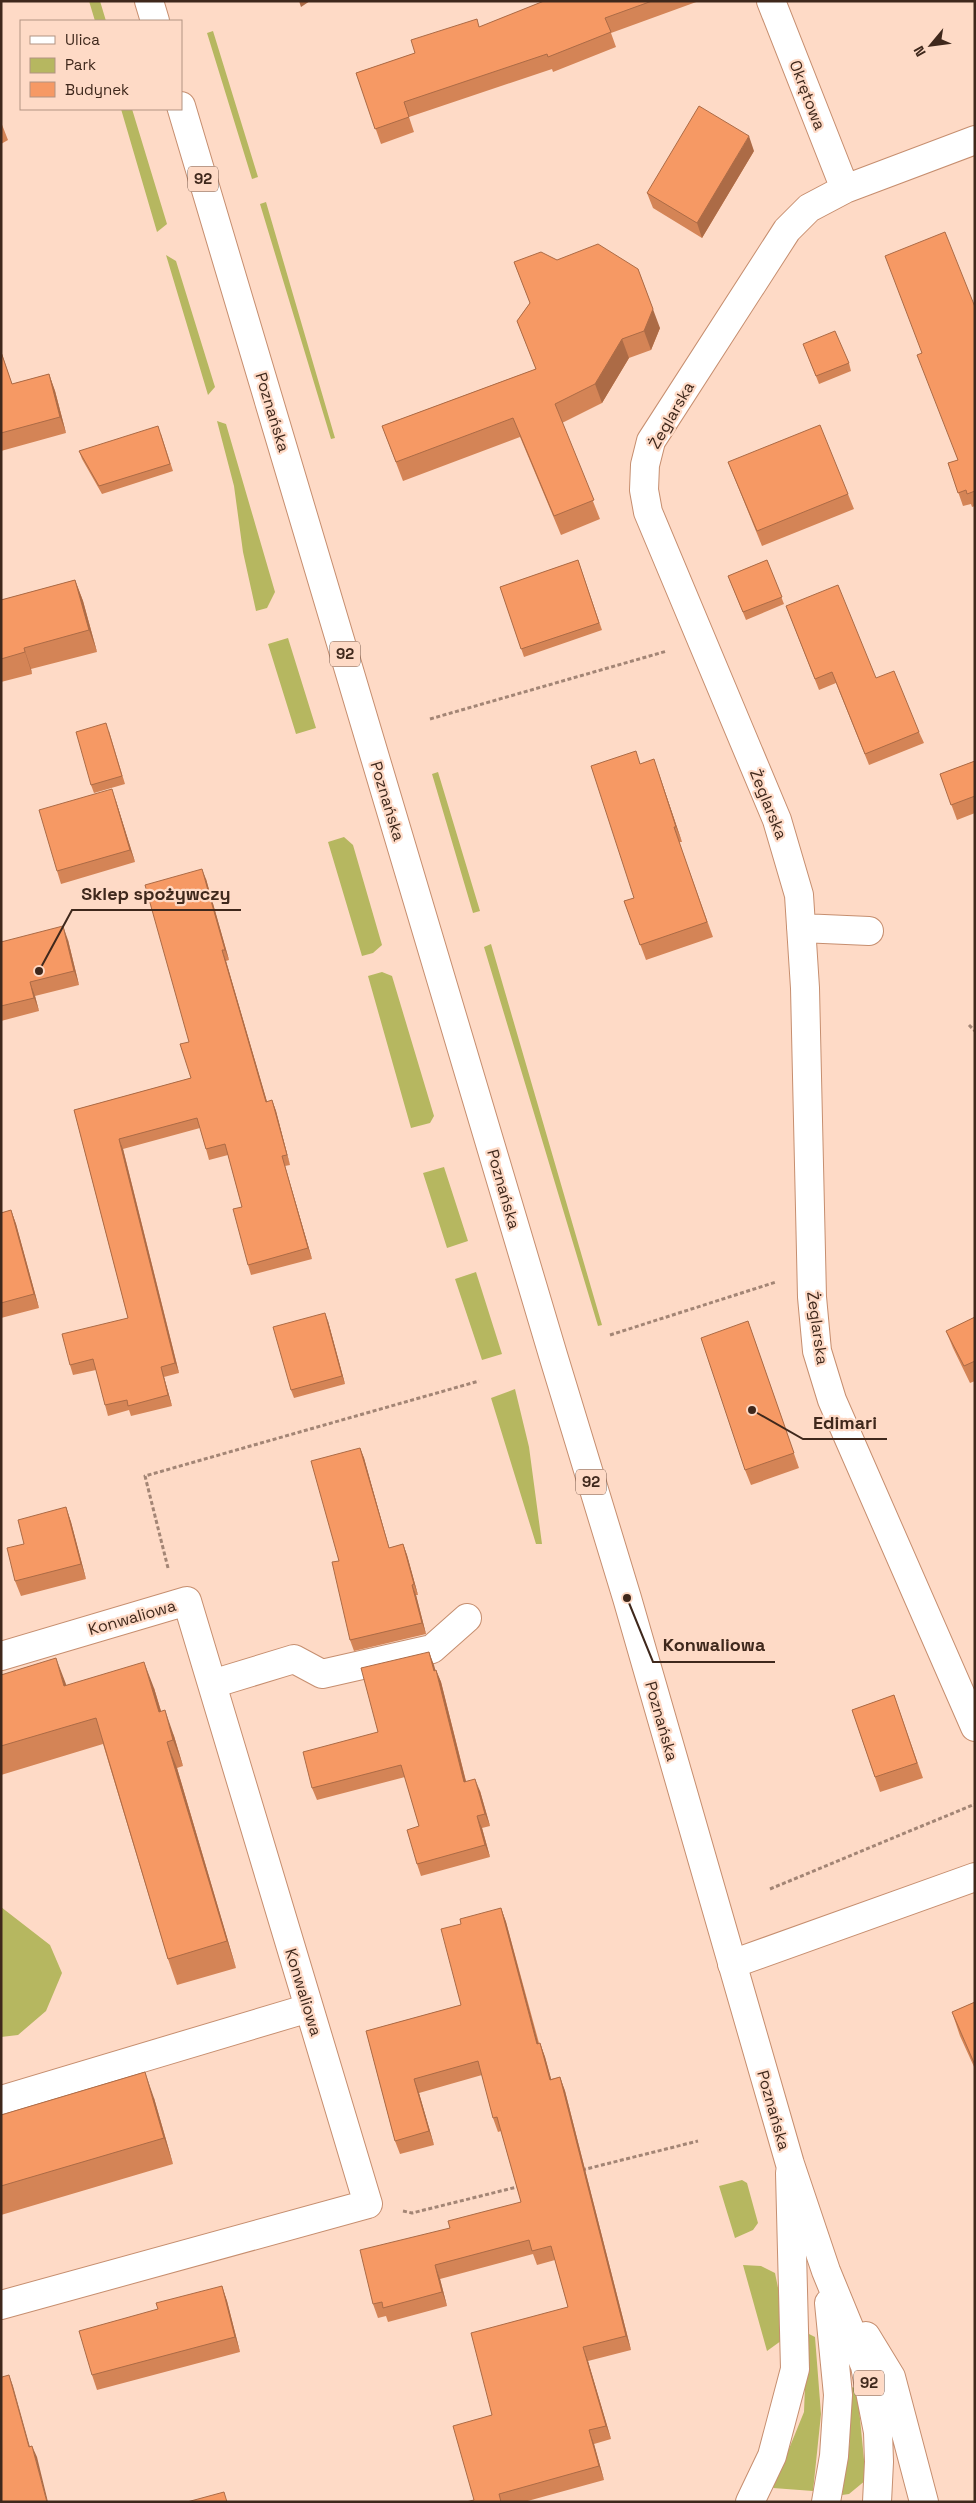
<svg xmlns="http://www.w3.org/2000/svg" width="976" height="2503" font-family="'Space Grotesk',sans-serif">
<rect width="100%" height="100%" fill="#fedac6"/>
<!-- green -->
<path fill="#b6b760" d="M 89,1 L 100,1 L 106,21 L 95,21 Z
M 213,31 L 258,177 L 252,179 L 207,33 Z
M 121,109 L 132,109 L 167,224 L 157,232 Z
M 266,202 L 335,438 L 331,439 L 260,204 Z
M 166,255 L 176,261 L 215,387 L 208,395 Z
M 217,421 L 226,424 L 275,592 L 267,608 L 256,611 L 243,552 L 234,486 Z
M 288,638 L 316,728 L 296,734 L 268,644 Z
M 438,772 L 480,911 L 473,913 L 432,774 Z
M 344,837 L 353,845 L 382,945 L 373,953 L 362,956 L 328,842 Z
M 491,944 L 602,1325 L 598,1326 L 484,947 Z
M 382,972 L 392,976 L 434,1116 L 430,1123 L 411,1128 L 368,976 Z
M 444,1167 L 468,1241 L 447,1248 L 423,1173 Z
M 476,1272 L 502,1354 L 482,1360 L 455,1279 Z
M 515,1389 L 529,1447 L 542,1544 L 536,1544 L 491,1398 Z
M 1,1907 L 50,1945 L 62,1973 L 46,2011 L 18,2035 L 1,2037 Z
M 742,2180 L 747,2183 L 758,2223 L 753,2230 L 735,2238 L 719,2186 Z
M 743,2265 L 761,2266 L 775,2273 L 786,2327 L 785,2338 L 767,2351 Z
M 807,2333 L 815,2337 L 821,2414 L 813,2491 L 773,2488 L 804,2412 Z
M 850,2387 L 857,2388 L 866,2480 L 849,2494 L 842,2495 L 850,2440 Z"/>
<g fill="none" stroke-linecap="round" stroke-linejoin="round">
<!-- minor casing -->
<g stroke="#c68e6f" stroke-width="30">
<path id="minor" d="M 771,1 L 845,189
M 975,140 L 845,189 L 809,208 L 787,230 L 651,441 L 645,465 L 644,490 L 648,512 L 777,820 L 799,895 L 805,988 L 812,1297 L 817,1351 L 832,1400 L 975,1727
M 801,928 L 869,931
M 1,1656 L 187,1601 L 368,2204 L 1,2305
M 212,1684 L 294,1659 L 322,1674 L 432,1649 L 467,1618
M 732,1964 L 975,1877
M 1,2100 L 309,2008
M 750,2502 L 772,2456 L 795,2369 L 790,2173"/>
</g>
<!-- major casing -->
<g stroke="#c68e6f" stroke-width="30">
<path id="major" d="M 149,1 L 155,21
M 181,106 L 553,1355 L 627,1598 L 790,2164 L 826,2271 L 865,2366 L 878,2432 L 879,2462 L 877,2502
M 866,2336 L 891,2377 L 924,2502
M 826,2502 L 834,2456 L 838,2395 L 829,2303"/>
</g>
<!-- path -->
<path stroke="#a38575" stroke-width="3" stroke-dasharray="4 2.5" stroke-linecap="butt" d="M 430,719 L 667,651
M 969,1025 L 975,1031
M 610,1335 L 776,1282
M 168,1568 L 145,1476 L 479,1381
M 770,1889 L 975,1804
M 582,2170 L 698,2141
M 403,2211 L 412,2213 L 521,2186"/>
<!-- minor -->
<use href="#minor" stroke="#fff" stroke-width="28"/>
<!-- major -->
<use href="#major" stroke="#fff" stroke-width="28"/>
</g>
<!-- wall -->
<path fill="#d48456" d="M 544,1 L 699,1 L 611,33 L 616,47 L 553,72 L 552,69 L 409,117 L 414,132 L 381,144 L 356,73 L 415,53 Z
M 1,122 L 8,140 L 1,144 Z
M 754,151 L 702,238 L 653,208 L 647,193 Z
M 514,262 L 660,328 L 651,350 L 629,358 L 602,403 L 562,423 L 600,519 L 561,535 L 520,437 L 403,481 L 382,426 L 536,369 L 517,321 L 530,303 Z
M 975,307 L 975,506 L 972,507 L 971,504 L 963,506 L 948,463 L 958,460 L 921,353 Z
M 1,351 L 12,384 L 49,374 L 55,391 L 66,433 L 1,451 Z
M 806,351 L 849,363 L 851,371 L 819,384 Z
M 161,434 L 173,471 L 102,494 L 82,459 L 79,451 Z
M 728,462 L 848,494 L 854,509 L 762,546 Z
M 578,560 L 602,630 L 524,657 L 500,587 Z
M 767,560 L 784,604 L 746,620 L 728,576 Z
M 75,580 L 83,601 L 97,652 L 31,669 L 32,674 L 1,682 L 1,600 Z
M 786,606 L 876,678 L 919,732 L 924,743 L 869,765 L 836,683 L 819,690 Z
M 109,731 L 125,784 L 94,793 L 91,785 Z
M 975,761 L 975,813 L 957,820 L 940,774 Z
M 640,764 L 659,774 L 682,842 L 679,842 L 713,937 L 646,960 L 624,901 L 634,898 Z
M 116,801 L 135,862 L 61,884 L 57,871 Z
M 206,879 L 229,960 L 226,961 L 267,1102 L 272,1100 L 276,1111 L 290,1165 L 285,1166 L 312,1259 L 251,1275 L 248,1265 L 242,1207 L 228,1155 L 209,1160 L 206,1149 L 200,1128 L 123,1149 L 179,1373 L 164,1377 L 172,1406 L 131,1416 L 129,1410 L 108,1416 L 105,1405 L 96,1370 L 73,1375 L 70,1365 L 128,1318 L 74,1110 L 191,1078 L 189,1042 Z
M 68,940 L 79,985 L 35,996 L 39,1011 L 1,1021 L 1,942 Z
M 11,1210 L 16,1224 L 39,1308 L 1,1318 L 1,1213 Z
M 975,1317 L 975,1381 L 970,1383 L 953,1348 L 946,1331 Z
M 328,1321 L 345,1384 L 294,1398 L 291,1390 Z
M 748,1321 L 799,1468 L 751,1485 L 745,1470 Z
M 360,1448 L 364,1458 L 389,1548 L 403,1544 L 407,1555 L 418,1595 L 416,1595 L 426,1634 L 354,1651 L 350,1640 L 339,1561 Z
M 66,1507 L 71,1522 L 86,1579 L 21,1596 L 15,1581 L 24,1544 Z
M 429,1652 L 435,1670 L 436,1670 L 441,1682 L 466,1781 L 480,1791 L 490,1826 L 482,1828 L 490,1857 L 421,1876 L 417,1864 L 419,1826 L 405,1777 L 317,1800 L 312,1788 L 378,1732 Z
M 1,1675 L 66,1685 L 154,1688 L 161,1711 L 174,1736 L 183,1766 L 177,1768 L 236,1968 L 177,1985 L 168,1959 L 103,1744 L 1,1775 Z
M 894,1695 L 923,1778 L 880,1792 L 852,1710 Z
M 501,1908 L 506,1922 L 539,2043 L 540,2043 L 545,2057 L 551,2079 L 560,2077 L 565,2091 L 631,2350 L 588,2361 L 611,2439 L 594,2444 L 604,2480 L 524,2502 L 466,2502 L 474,2500 L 492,2415 L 568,2307 L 555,2260 L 537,2265 L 533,2254 L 440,2279 L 447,2306 L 388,2322 L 386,2316 L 378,2318 L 373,2304 L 450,2228 L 521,2202 L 501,2131 L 498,2132 L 493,2118 L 482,2075 L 419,2093 L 434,2145 L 400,2154 L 395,2141 L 366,2031 L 461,2005 L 461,1924 Z
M 975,2002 L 975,2069 L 960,2036 L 952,2012 Z
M 154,2098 L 173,2164 L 1,2215 L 1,2115 Z
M 222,2286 L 227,2301 L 240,2352 L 97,2390 L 92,2375 Z"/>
<!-- shaded-wall -->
<path fill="#ac6b46" d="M 299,1 L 310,1 L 301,7 Z
M 749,136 L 754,151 L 702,238 L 697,223 Z
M 638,269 L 660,328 L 651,350 L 644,331 Z
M 622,339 L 629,358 L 602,403 L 595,384 Z
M 49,374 L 55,391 L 66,433 L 60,417 Z
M 75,580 L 83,601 L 97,652 L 89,630 Z
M 24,648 L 31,669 L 32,674 L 25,652 Z
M 654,759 L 659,774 L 682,842 L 676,827 Z
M 112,789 L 116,801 L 135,862 L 130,850 Z
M 202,869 L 206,879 L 229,960 L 225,950 Z
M 63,926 L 68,940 L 79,985 L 74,971 Z
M 222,950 L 226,961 L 270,1112 L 266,1102 Z
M 30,982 L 35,996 L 39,1011 L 34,998 Z
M 272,1100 L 276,1111 L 290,1165 L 287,1155 Z
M 119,1139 L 123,1149 L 179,1373 L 175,1363 Z
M 282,1156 L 285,1166 L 312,1259 L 308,1248 Z
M 11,1210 L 16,1224 L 39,1308 L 34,1294 Z
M 325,1313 L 328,1321 L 345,1384 L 342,1376 Z
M 161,1367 L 164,1377 L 172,1406 L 168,1395 Z
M 360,1448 L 364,1458 L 392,1558 L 389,1548 Z
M 66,1507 L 71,1522 L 86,1579 L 81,1564 Z
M 403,1544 L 407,1555 L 418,1595 L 414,1584 Z
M 412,1585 L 416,1595 L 426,1634 L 422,1623 Z
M 429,1652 L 434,1665 L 439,1683 L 434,1671 Z
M 56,1658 L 66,1684 L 74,1712 L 64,1686 Z
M 144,1662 L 154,1688 L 169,1738 L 159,1712 Z
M 436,1670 L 441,1682 L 469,1794 L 464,1782 Z
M 165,1710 L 174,1736 L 183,1766 L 173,1740 Z
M 167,1742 L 177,1768 L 236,1968 L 227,1941 Z
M 475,1779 L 480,1791 L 490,1826 L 485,1814 Z
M 477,1816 L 482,1828 L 490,1857 L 485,1845 Z
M 501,1908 L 506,1922 L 542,2058 L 537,2044 Z
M 540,2043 L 545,2057 L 555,2093 L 550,2080 Z
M 145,2072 L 154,2098 L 173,2164 L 164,2138 Z
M 560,2077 L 565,2091 L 631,2350 L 626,2336 Z
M 414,2079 L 419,2093 L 434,2145 L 429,2131 Z
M 435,2265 L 440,2279 L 447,2306 L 442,2292 Z
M 222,2286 L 227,2301 L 240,2352 L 235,2337 Z
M 583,2347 L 588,2361 L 611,2439 L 606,2426 Z
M 9,2375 L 13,2386 L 33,2458 L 29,2447 Z
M 589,2430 L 594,2444 L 604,2480 L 599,2466 Z
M 32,2446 L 37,2457 L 48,2502 L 47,2502 Z"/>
<!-- building -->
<path fill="#f69964" stroke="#ac6b46" d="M 544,1 L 652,1 L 605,18 L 611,32 L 548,57 L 547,54 L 404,102 L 409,117 L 375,129 L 356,73 L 415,53 L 411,40 L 477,19 L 479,27 Z
M 699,106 L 749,136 L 697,223 L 647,193 Z
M 945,232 L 975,307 L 975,491 L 967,494 L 966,490 L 958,493 L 948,463 L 958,460 L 917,355 L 922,353 L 885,256 Z
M 598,244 L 638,269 L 653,309 L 644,331 L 622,339 L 595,384 L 555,404 L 594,500 L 554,516 L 513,418 L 396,462 L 382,426 L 536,369 L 517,321 L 530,303 L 514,262 L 541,252 L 557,260 Z
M 835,331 L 849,363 L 816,376 L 803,344 Z
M 1,352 L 12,384 L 49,374 L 60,417 L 1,433 Z
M 820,425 L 848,494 L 757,531 L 728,462 Z
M 158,426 L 170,464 L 99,486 L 79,451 Z
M 578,560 L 599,623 L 521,649 L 500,587 Z
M 767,560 L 782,597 L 743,612 L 728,576 Z
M 75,580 L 89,630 L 24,648 L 25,652 L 1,659 L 1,600 Z
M 838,585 L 876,678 L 894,671 L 919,732 L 865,754 L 832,672 L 815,679 L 786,606 Z
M 106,723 L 122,776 L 91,785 L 76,732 Z
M 636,751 L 640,764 L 654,759 L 676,827 L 674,827 L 707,922 L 640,945 L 624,901 L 634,898 L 591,766 Z
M 975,761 L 975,796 L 951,805 L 940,774 Z
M 112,789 L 130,850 L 57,871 L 39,810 Z
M 202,869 L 225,950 L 222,950 L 266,1102 L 272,1100 L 287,1155 L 282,1156 L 308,1248 L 248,1265 L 233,1209 L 242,1207 L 225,1144 L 206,1149 L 197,1118 L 119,1139 L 175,1363 L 161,1367 L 168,1395 L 128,1406 L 127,1400 L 105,1405 L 93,1359 L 70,1365 L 62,1334 L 128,1318 L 74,1110 L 191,1078 L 180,1044 L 189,1042 L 145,885 Z
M 63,926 L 74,971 L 30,982 L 34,998 L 1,1006 L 1,942 Z
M 11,1210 L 34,1294 L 1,1303 L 1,1213 Z
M 325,1313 L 342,1376 L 291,1390 L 273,1327 Z
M 975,1317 L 975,1361 L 964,1366 L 946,1331 Z
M 748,1321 L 794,1453 L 745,1470 L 701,1338 Z
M 360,1448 L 389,1548 L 403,1544 L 414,1584 L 412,1585 L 422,1623 L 350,1640 L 332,1562 L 339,1561 L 311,1461 Z
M 66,1507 L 81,1564 L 15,1581 L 7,1548 L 24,1544 L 18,1520 Z
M 429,1652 L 434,1671 L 436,1670 L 464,1782 L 475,1779 L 485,1814 L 477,1816 L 485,1845 L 417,1864 L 407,1830 L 419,1826 L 401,1765 L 312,1788 L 303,1752 L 378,1732 L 361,1668 Z
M 56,1658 L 64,1686 L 144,1662 L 159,1712 L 165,1710 L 173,1740 L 167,1742 L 227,1941 L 168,1959 L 96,1718 L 1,1746 L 1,1675 Z
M 894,1695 L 917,1763 L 875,1777 L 852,1710 Z
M 501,1908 L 537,2044 L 540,2043 L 550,2080 L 560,2077 L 626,2336 L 583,2347 L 606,2426 L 589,2430 L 599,2466 L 499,2494 L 501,2502 L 466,2502 L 474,2500 L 453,2426 L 492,2415 L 471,2333 L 568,2307 L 551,2246 L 532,2251 L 529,2240 L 435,2265 L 442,2292 L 383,2308 L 382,2302 L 373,2304 L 360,2250 L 450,2228 L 448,2221 L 521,2202 L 497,2117 L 493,2118 L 478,2061 L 414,2079 L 429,2131 L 395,2141 L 366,2031 L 461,2005 L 441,1929 L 461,1924 L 460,1919 Z
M 975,2002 L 975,2065 L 952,2012 Z
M 145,2072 L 164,2138 L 1,2186 L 1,2115 Z
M 222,2286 L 235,2337 L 92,2375 L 79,2331 L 158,2309 L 156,2303 Z
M 9,2375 L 29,2447 L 32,2446 L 47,2502 L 1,2502 L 1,2376 L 2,2377 Z
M 224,2492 L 227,2502 L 187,2502 Z"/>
<g text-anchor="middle" stroke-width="4.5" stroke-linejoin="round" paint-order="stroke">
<!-- shield labels -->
<g fill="#fedac6" stroke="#785d4f" stroke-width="1">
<rect x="188" y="166.5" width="30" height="25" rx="4"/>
<rect x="330" y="641.5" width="30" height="25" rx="4"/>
<rect x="576" y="1469.5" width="30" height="25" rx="4"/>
<rect x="854" y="2370.5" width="30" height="25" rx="4"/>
</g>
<g font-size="15" font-weight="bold" fill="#3f281c">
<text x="203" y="184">92</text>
<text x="345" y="659">92</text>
<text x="591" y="1487">92</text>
<text x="869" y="2388">92</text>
</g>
<!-- street labels -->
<g font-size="16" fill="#3f281c" stroke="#fedac6">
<text transform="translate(808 95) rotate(69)" y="6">Okrętowa</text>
<text transform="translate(273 412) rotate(73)" y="6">Poznańska</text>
<text transform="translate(671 415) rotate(-60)" y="6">Żeglarska</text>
<text transform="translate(388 801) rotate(73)" y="6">Poznańska</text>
<text transform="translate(769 804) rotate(68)" y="6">Żeglarska</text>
<text transform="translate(504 1189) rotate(74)" y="6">Poznańska</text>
<text transform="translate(818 1328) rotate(82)" y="6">Żeglarska</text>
<text transform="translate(132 1617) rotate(-16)" y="6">Konwaliowa</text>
<text transform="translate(662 1721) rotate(74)" y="6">Poznańska</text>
<text transform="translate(304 1992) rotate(73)" y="6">Konwaliowa</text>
<text transform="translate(774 2110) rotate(74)" y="6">Poznańska</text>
</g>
</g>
<!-- callouts -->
<path fill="none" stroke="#3f281c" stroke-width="2" d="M39 971L72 910H241M752 1410L803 1439H887M627 1598L653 1662H775"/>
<g fill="#3f281c" stroke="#fedac6" stroke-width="2">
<circle cx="39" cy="971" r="5"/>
<circle cx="752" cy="1410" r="5"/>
<circle cx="627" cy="1598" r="5"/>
</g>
<g font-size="18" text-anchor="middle" font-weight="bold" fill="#3f281c" stroke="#fedac6" stroke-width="4.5" stroke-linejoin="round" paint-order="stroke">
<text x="156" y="900">Sklep spożywczy</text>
<text x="845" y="1429">Edimari</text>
<text x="714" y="1651">Konwaliowa</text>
</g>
<!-- border -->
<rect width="976" height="2503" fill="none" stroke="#3f281c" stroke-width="5"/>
<!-- legend -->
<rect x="20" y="20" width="162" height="90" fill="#fedac6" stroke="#b29382"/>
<rect x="30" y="36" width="25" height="8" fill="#ffffff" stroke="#b29382"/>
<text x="65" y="45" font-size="15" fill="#3f281c">Ulica</text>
<rect x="30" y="58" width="25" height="15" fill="#b6b760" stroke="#b29382"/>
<text x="65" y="70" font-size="15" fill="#3f281c">Park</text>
<rect x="30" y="82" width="25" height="15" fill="#f69964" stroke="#b29382"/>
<text x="65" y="95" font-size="15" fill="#3f281c">Budynek</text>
<!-- north arrow -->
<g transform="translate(931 45) rotate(241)" stroke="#fedac6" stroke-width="4" paint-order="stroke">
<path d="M0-4L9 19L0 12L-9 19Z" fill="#3f281c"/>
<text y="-8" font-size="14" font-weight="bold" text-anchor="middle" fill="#3f281c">N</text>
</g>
</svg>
